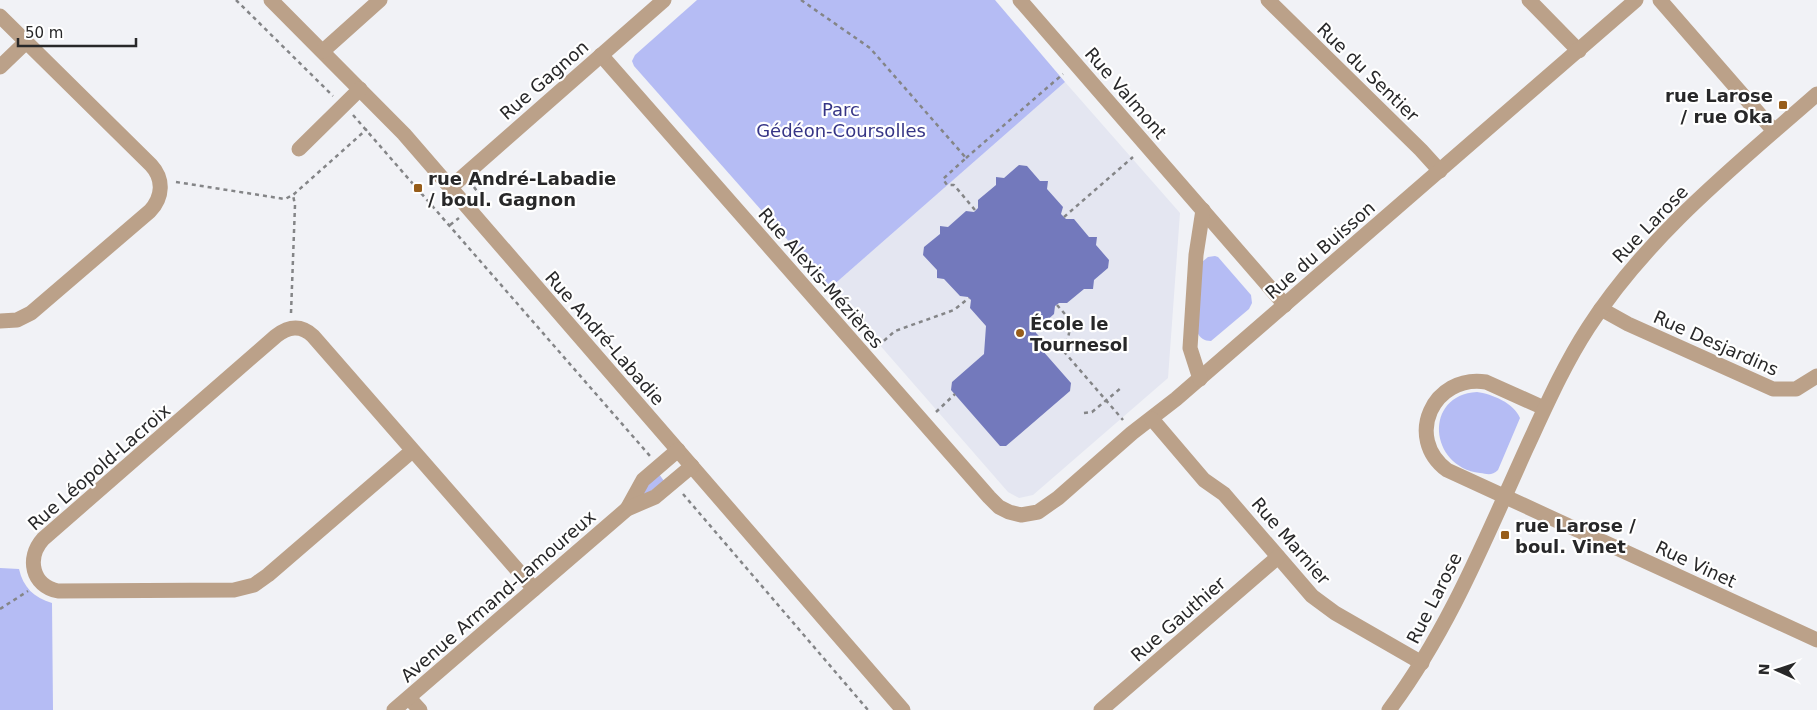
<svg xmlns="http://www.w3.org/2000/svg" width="1817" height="710" viewBox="0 0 1817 710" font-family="'DejaVu Sans',sans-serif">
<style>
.built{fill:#e4e6f1}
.green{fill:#b5bcf4}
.building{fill:#7379bc}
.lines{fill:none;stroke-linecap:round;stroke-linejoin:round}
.path{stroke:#848587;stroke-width:2.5;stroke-dasharray:4 4;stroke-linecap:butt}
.minor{stroke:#bba189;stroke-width:15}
.poi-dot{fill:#975d1a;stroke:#fff;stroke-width:2}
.labels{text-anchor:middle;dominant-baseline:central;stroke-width:4.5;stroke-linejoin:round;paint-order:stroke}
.street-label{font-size:18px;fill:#282829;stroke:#fff}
.poi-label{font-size:18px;font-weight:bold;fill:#282829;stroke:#fff;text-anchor:start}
.park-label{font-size:18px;fill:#363586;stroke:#fff}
</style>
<rect width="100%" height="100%" fill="#f1f2f6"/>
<path class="built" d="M1065,82L1180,213L1168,378L1033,495L1019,498L1008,492L830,288Z"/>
<g class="green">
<path d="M697,0H995L1065,82L830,288L634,66L632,61L635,55Z"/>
<path d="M1215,256L1218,257L1251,295L1252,303L1249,309L1211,341C1204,341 1200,338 1197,332L1202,262L1208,257Z"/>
<path d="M1477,392C1492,394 1514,403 1520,418L1498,470C1492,476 1487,474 1480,473C1429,467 1423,395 1477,392Z"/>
<path d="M659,474L664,481L644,496L641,492Z"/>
<path d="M0,568L19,569C23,587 34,598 52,603L53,710H0Z"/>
</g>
<path class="building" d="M1019,165L1027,166L1040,181H1048L1047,189L1063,207L1061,214L1066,219H1074L1089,237H1097L1096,245L1109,260L1108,268L1094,280L1093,289H1084L1067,303H1059L1055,306L1054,314L1036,330V333L1043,340L1042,350L1071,383L1070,391L1006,446H1000L951,390L952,382L984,354L986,326L970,308L971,300L968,297L960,296L944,279L937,278V270L923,255L924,247L940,234V226L948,227L966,211L974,212L978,208V200L996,185V177L1004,178Z"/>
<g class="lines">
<g class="path">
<path d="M236,0L333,96"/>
<path d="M801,0L870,48L966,158L943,179L947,185H954L975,210"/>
<path d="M353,115L650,456"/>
<path d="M966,158L1063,74"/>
<path d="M176,182L285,199L293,195L367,129"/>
<path d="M474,187L479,194"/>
<path d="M1064,217L1133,157"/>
<path d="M450,225L459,218"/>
<path d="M1057,305L1071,321L1068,339L1060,347"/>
<path d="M291,313L295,205L293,195"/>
<path d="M1042,345L1060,347L1123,420"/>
<path d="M878,346L895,331L954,310L969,298"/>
<path d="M936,412L955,394"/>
<path d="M1084,413L1092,412L1121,388"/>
<path d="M683,494L868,710"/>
<path d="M0,609L28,591"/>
</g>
<g class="minor">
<path d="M271,0L404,134L903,710"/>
<path d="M1020,0L1285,305"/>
<path d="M1268,0L1421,150L1440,171"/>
<path d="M1529,0L1579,51"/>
<path d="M1660,0L1774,131"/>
<path d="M0,16L151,165C164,179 163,197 150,211L31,313L17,320L0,321"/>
<path d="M323,51L380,0"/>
<path d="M601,55L989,497L999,507L1009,512L1021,515L1038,512L1058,498L1132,433L1176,399L1636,0"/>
<path d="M0,67L26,42"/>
<path d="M299,149L360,89"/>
<path d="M450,188L664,0"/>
<path d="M1601,309L1628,324L1773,389H1796L1817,376"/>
<path d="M1200,379L1190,348L1196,255L1203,210"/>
<path d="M1544,408L1486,382C1433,374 1404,438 1447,470L1817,640"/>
<path d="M1152,419L1204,480L1224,494L1312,596L1335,613L1422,663"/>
<path d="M412,451L268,575L254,585L234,590L58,591C32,586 26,558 43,539L276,336C288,327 300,324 313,336L534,589"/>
<path d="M627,509L643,480L678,450"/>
<path d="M409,698L420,710"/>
<path d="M394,710L627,509L655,497L692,466"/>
<path d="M1101,710L1278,557"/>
<path d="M1389,710C1449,630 1486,537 1527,447C1546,406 1564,365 1588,328C1648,235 1735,166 1817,94"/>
</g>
</g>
<g class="poi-dot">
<rect x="1778" y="100" width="10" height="10" rx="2.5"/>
<rect x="413" y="183" width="10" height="10" rx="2.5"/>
<circle cx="1020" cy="333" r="5"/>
<rect x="1500" y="530" width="10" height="10" rx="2.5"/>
</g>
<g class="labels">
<g class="street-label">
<text transform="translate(1368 72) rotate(44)">Rue du Sentier</text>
<text transform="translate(544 80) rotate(-41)">Rue Gagnon</text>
<text transform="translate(1126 93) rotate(49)">Rue Valmont</text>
<text transform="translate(1650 224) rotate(-46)">Rue Larose</text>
<text transform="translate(1320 250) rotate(-41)">Rue du Buisson</text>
<text transform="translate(821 278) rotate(49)">Rue Alexis-Mézières</text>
<text transform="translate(605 338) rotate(49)">Rue André-Labadie</text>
<text transform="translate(1716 343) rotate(24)">Rue Desjardins</text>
<text transform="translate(99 467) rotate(-41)">Rue Léopold-Lacroix</text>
<text transform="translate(1291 541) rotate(49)">Rue Marnier</text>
<text transform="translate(1696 564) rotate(25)">Rue Vinet</text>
<text transform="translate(498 596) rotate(-41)">Avenue Armand-Lamoureux</text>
<text transform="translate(1434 598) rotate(-63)">Rue Larose</text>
<text transform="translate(1178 619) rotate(-41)">Rue Gauthier</text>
</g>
<g class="poi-label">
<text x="1773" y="95" text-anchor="end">rue Larose<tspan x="1773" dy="21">/ rue Oka</tspan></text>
<text x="428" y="178">rue André-Labadie<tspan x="428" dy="21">/ boul. Gagnon</tspan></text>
<text x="1030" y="323">École le<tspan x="1030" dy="21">Tournesol</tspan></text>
<text x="1515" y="525">rue Larose /<tspan x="1515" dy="21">boul. Vinet</tspan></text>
</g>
<g class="park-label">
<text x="841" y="109">Parc<tspan x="841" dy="21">Gédéon-Coursolles</tspan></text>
</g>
</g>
<g transform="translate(1777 670) rotate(273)" stroke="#ffffff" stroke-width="4" paint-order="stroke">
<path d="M0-4L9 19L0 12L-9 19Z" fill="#282829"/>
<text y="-8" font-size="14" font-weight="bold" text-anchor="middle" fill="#282829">N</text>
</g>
<path d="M18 38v8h118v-8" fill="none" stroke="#282829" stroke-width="2.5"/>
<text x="25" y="38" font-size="15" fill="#282829" stroke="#ffffff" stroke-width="4" paint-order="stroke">50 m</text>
</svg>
